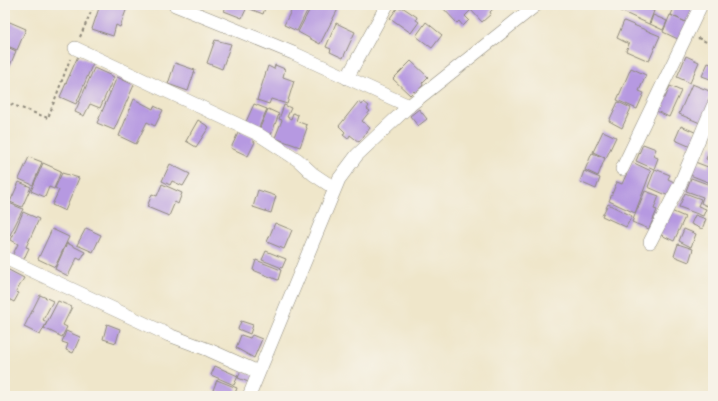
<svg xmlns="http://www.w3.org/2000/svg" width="718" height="401" viewBox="0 0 718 401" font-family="'IM FELL DW Pica',serif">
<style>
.building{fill:#b699e1}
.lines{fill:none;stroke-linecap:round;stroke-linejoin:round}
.street-casing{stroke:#8d887a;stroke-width:14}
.path{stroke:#8d887a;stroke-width:2;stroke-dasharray:3 3;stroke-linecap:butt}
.street{stroke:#fff;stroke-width:13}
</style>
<rect width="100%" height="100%" fill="#f7f3e8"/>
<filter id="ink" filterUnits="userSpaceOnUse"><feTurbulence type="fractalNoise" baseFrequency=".025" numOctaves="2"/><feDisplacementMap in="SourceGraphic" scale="8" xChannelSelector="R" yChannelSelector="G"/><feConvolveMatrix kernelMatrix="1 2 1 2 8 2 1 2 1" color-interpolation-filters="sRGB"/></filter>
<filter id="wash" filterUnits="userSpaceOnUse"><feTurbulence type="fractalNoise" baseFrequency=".012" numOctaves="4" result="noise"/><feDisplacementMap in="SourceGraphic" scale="16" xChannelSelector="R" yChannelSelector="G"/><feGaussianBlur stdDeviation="0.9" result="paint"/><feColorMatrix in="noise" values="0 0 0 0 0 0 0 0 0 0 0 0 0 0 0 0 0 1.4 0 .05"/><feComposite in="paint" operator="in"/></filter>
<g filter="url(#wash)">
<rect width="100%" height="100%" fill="#efe6ca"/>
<g id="blocks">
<g class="building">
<path d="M100,5H128L120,27L116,25L113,36L92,29Z"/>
<path d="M227,5H248L242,18L224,11Z"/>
<path d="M249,5H266L263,14L248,8Z"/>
<path d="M289,5H310L297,31L284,25L293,7Z"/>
<path d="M312,5H330L338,9L320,44L298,32Z"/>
<path d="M443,5H489L493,9L490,12L491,14L482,22L471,10L465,16L469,20L463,26L459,21L457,23L441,6Z"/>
<path d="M618,5H641L654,11L649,24L616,9Z"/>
<path d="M675,5H696L688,23L671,15Z"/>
<path d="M398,7L400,9L402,7L417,17L416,20L419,22L411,33L390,18Z"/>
<path d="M653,15L667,21L663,30L650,24Z"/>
<path d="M670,15L688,23L680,40L663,32Z"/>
<path d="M5,20L26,29L17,50L5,45Z"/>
<path d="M624,21L660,36L649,61L626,51L629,44L617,38Z"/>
<path d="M426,22L442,35L432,48L416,36Z"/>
<path d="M336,23L355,32L343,58L330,52L331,49L326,47Z"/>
<path d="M215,40L231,44L222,69L207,63Z"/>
<path d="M5,46L16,51L9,68L5,66Z"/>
<path d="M78,56L93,63L76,104L60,97Z"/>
<path d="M686,56L699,62L690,83L677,77Z"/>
<path d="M411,61L428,77L422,83L423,85L416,93L414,91L410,95L393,79Z"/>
<path d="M175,63L195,70L188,91L168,84Z"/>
<path d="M708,63L713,65V80L702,76Z"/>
<path d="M275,65L285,69L283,77L294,81L287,104L271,99L269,104L257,100L268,66L274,69Z"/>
<path d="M94,68L114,77L100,108L90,104L84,116L75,112Z"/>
<path d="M631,68L646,75L639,91L644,93L637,109L617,100Z"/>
<path d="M117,77L134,85L114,130L97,123Z"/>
<path d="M692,84L712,92L708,101L713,104L700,123L679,114Z"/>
<path d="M670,86L681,91L669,117L652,109L658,95L665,98Z"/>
<path d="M134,99L153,109L154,106L163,110L155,126L147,122L136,144L119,136Z"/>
<path d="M358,102L362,105L364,102L369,106L367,109L370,111L362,121L370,128L359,142L350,135L348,139L343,135L345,132L339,126Z"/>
<path d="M618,102L631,108L622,128L609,121Z"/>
<path d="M254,104L267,109L258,130L245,124Z"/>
<path d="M284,105L291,108L287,117L291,119L293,113L298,115L296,121L307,125L306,127L307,128L300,147L275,138L282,120L279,119Z"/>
<path d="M268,109L279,114L271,135L259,130Z"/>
<path d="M419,109L427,119L418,126L410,116Z"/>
<path d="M198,120L209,127L196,147L186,141Z"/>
<path d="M681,126L697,133L691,147L675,140Z"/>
<path d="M241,131L254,137L252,140L255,142L248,156L231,148L238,133L239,134Z"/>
<path d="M603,131L616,137L606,158L593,152Z"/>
<path d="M643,144L656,149L653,156L658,158L654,169L636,161Z"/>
<path d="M711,145L713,146V162L706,159Z"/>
<path d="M592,153L605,158L598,176L585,170Z"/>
<path d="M29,157L42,162L33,185L19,179Z"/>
<path d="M632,162L651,171L635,213L609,201L617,182L622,184Z"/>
<path d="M695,162L708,167L709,163L713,164V184L690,175Z"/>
<path d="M43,163L61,171L54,189L49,187L45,197L31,191Z"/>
<path d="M170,164L190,174L183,186L172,181L170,185L162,181Z"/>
<path d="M655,169L670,175L668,179L676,183L671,197L648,187Z"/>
<path d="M584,171L600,178L596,189L580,182Z"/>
<path d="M62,173L79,178L65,211L52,205L59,190L55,188Z"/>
<path d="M691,178L713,186L707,206L701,203L703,197L686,191Z"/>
<path d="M19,182L31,187L22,207L10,202Z"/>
<path d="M162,184L182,193L178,204L175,202L169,216L147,207L152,194L157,196Z"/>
<path d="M258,190L276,196L271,213L253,207Z"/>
<path d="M645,191L659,196L654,209L657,210L649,229L632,222Z"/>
<path d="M685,193L701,199L698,206L706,209L703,216L679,207Z"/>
<path d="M9,203L23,209L5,245V212Z"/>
<path d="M608,204L632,216L626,227L602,216Z"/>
<path d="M671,211L685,217L674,241L659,234Z"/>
<path d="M23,212L39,219L26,247L29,248L22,263L11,258L18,244L11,240Z"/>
<path d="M695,215L706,219L702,229L691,224Z"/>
<path d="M275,223L292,230L284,249L267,242Z"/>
<path d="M86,228L101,235L93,252L77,245Z"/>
<path d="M52,229L69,237L55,267L38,259Z"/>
<path d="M684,229L696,234L691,247L679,241Z"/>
<path d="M67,243L85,252L81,260L77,258L68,276L55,269Z"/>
<path d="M678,244L693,249L689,262L674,256Z"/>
<path d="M266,251L286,259L282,268L262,260Z"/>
<path d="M256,260L281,270L278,280L253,270Z"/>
<path d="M5,268L24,278L16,292L19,293L14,302L5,297Z"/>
<path d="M40,295L53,301L43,320L47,322L40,335L24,327Z"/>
<path d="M58,301L72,307L63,325L67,327L62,337L44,328Z"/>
<path d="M241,321L253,325L250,334L238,329Z"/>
<path d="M107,324L120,329L116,343L103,339Z"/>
<path d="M66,331L80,337L73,353L66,350L68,344L62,342Z"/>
<path d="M241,335L250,338L252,335L262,339L254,358L236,348Z"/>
<path d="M215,366L238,376L234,385L211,375Z"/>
<path d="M241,370L254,376L251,383L238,378Z"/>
<path d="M217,380L237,388L234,396H228L213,390Z"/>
</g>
</g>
</g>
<g filter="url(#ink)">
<use href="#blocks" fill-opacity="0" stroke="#8d887a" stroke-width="1"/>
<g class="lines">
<g class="street-casing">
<g id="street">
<path d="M175,5L293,53L409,106"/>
<path d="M75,48L258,134L298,160L313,174L334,188"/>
<path d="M347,78L387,5"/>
<path d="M622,169L701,5"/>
<path d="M650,242L680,184L713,106"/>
<path d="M5,258L169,335L209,350L258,372"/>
<path d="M249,396L339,179L357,155L409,106L536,5"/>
</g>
</g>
<g class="path">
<path d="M80,37L94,5"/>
<path d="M698,38L713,45"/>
<path d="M5,102L48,118L70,59"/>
</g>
<use href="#street" class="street"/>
</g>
</g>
<rect width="718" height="401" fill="none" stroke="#f7f3e8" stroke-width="20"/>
</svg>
